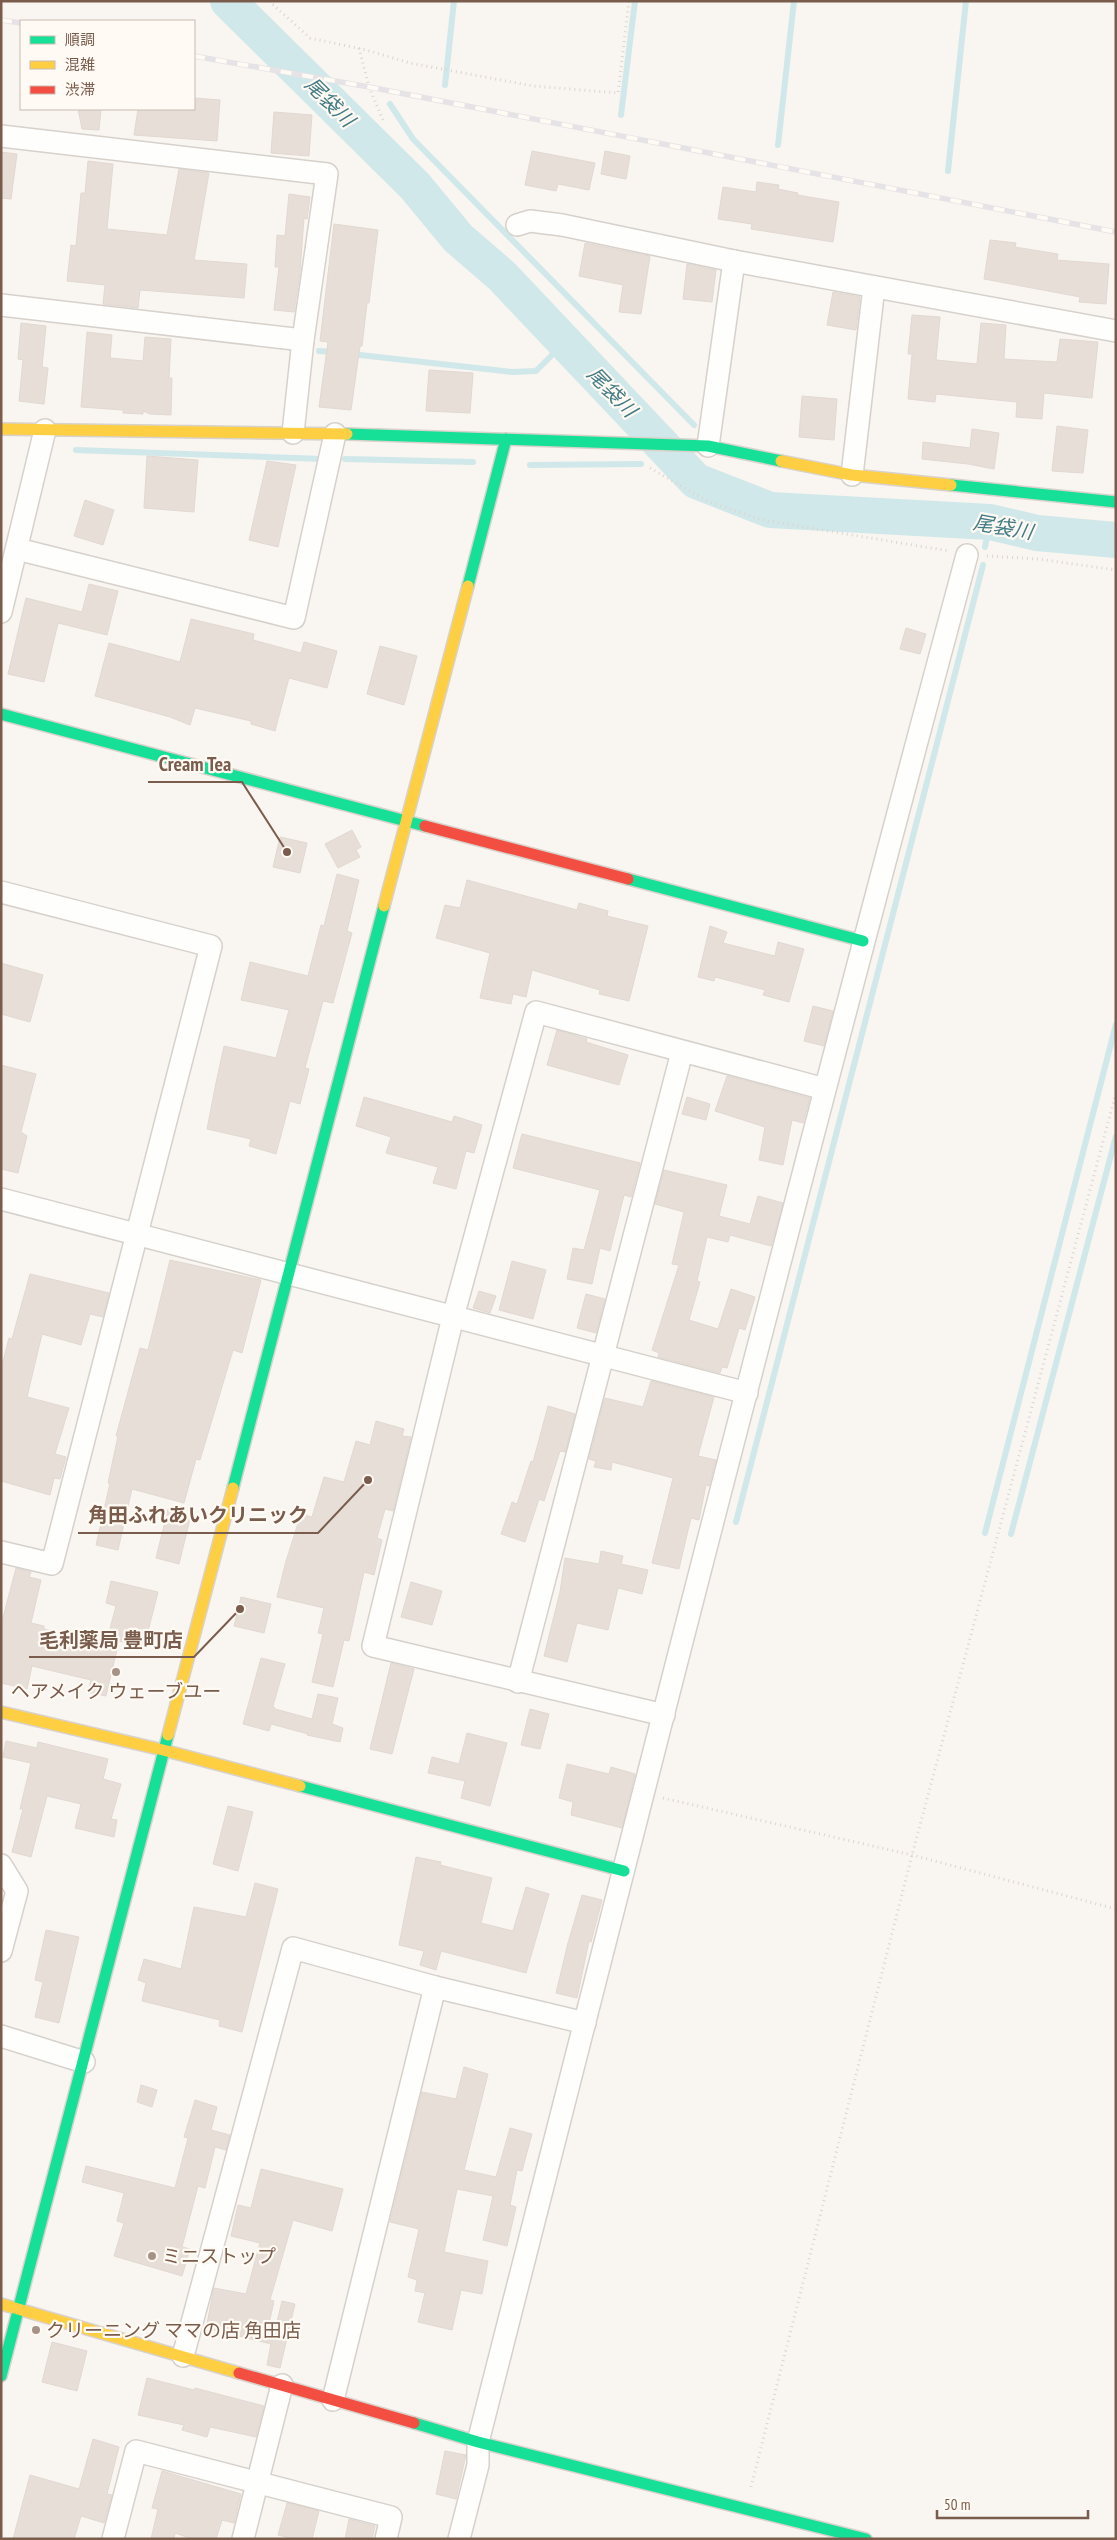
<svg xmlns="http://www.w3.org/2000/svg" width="1117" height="2540" viewBox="0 0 1117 2540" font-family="'PT Sans Narrow','Noto Sans JP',sans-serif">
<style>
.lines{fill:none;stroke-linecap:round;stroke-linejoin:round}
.stream{stroke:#d0e8ea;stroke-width:6}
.river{stroke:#d0e8ea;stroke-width:36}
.building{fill:#e6ded7;stroke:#e2d8d2}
.street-casing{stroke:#d7d1cb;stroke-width:24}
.fast-casing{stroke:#d9d2cb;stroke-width:14}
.slow-casing{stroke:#d9d2cb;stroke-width:14}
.jam-casing{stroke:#d9d2cb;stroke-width:14}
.path{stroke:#dcd5d0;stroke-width:3;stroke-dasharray:1 4;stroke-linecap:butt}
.street{stroke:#fefefd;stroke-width:21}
.fast{stroke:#16e098;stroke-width:11}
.slow{stroke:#ffcf43;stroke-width:11}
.jam{stroke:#f24e42;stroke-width:11}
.rail-casing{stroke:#e6e3e7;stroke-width:5.5}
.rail{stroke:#fffaf3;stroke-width:4;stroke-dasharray:11;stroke-linecap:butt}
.poi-dot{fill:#a69286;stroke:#fffaf3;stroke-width:2}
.labels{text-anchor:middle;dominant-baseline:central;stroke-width:4.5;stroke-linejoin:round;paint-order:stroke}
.poi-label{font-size:19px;fill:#7a5c4d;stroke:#fffaf3;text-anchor:start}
.water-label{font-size:20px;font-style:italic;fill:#437c86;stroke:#fffaf3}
.leader{fill:none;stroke:#7a5c4d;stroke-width:2}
.callout-dot{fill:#7a5c4d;stroke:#fffaf3;stroke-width:2}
.callout-label{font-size:20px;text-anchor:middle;font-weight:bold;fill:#7a5c4d;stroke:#fffaf3;stroke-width:4.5;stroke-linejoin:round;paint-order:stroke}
</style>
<rect width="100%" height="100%" fill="#f9f5f0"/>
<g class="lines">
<g class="stream">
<path d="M445,85L454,1"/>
<path d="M390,104L413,139L694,425"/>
<path d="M621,115L635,1"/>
<path d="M778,145L794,1"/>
<path d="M948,171L966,1"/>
<path d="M319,351L333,352"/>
<path d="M351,354L512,372L536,371L564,343"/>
<path d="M76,450L322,459"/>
<path d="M345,459L473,462"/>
<path d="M661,464H680"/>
<path d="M530,465L641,464"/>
<path d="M985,547L990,522"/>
<path d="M736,1522L983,565"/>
<path d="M985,1533L1116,1024"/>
<path d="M1011,1534L1116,1136"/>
</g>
<path class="river" d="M228,1L415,186L458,238L502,276L696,481L770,510L990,522L1037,533L1116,540"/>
</g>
<g class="building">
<path d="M194,98L220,100L217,141L134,135L138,109H194Z"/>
<path d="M78,109H101L99,130L82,129Z"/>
<path d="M274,112L312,115L309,156L271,153Z"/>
<path d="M532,151L595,163L589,190L558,184L556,191L525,185Z"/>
<path d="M605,151L630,156L626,179L601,174Z"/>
<path d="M1,152L17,154L11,199L1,198Z"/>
<path d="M88,161L113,164L107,229L167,235L179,169L209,173L194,260L247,264L244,298L140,290L138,308L103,304L105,285L67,281L71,245L76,246L81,193H85Z"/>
<path d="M757,182L779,185L778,189L798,193L797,195L839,202L833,242L751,229L752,224L718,219L723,187L756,192Z"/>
<path d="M289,194L310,197L307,219L304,218L300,272L294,312L274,310L279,267H275L277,235L285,236Z"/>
<path d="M334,224L378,230L369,303H367L362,346H360L351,410L319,407L328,342L320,341Z"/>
<path d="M990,240L1016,243L1015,247L1058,254L1057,260L1109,264L1106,304L1079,302L1080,297L984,279Z"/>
<path d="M585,243L650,256L641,314L619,312L623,285L579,276Z"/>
<path d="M687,264L716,270L712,302L683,299Z"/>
<path d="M833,292L860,297L856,330L827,325Z"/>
<path d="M912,315L940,317L936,360L977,364L981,323L1006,325L1004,359L1057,362L1060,339L1098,342L1092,398L1044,393L1042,419L1016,417L1017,402L936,394L935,402L908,399L912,354H908Z"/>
<path d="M21,323L46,326L42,367L48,368L44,404L19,401L23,360L18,359Z"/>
<path d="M87,332L112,335L110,358L143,361L145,337L171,339L169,378H172L171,415L150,414L143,411V414L123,413V410L81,407Z"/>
<path d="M429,370L473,373L470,413L426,411Z"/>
<path d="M802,396L837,399L834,440L799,437Z"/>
<path d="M1057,426L1088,430L1083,473L1052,471Z"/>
<path d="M972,429L999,433L994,469L968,464L922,459L923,442L970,448Z"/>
<path d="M147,456L198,460L194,512L144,508Z"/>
<path d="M267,461L296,465L278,547L249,540Z"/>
<path d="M85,500L114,510L103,545L74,536Z"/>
<path d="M89,584L118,591L107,635L58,623L44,682L8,674L26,598L82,612Z"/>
<path d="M191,619L254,634L253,640L301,653L304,642L337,651L327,688L289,678L275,731L251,724V721L195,708L190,725L170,717L95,696L109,643L180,662Z"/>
<path d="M906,628L926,634L920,654L900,649Z"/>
<path d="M380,646L417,656L404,705L367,694Z"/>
<path d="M352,830L361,847L356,850L360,857L338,868L325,844Z"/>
<path d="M280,837L307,843L300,873L273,867Z"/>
<path d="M337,874L359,880L347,931L352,933L333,1003L323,1001L305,1068L309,1069L300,1104L290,1101L276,1154L249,1146L251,1139L207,1129L216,1083L224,1046L276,1058L289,1010L241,1000L250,962L308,976L321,925L324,926Z"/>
<path d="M467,880L577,910L579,903L608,911L607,916L648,926L629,1001L599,994L600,990L532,970L526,997L513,994L511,1004L480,998L490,953L436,938L445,905L460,908Z"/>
<path d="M710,926L727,932L723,943L775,956L778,942L804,949L789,1002L763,995L765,990L715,977L714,981L698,977Z"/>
<path d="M1,963L43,975L30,1022L1,1014Z"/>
<path d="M813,1006L833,1011L824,1046L804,1041Z"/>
<path d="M557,1030L587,1039L586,1042L628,1055L619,1085L547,1065Z"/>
<path d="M1,1065L36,1074L21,1132L27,1136L18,1173L1,1169Z"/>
<path d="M727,1076L810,1098L803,1123L792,1120L783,1165L759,1160L765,1127L715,1111Z"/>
<path d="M364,1097L452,1122L454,1116L482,1125L474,1153L466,1151L456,1189L433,1183L438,1167L386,1153L391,1137L356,1126Z"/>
<path d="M687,1097L710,1104L706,1120L682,1114Z"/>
<path d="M522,1134L640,1163L631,1197L624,1195L610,1251L600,1248L592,1284L567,1279L573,1248L584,1250L600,1190L513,1168Z"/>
<path d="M664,1170L727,1185L719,1216L750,1224L758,1196L783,1203L771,1246L730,1235L728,1242L707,1237L697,1281L700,1282L689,1320L718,1329L731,1289L755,1297L745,1330L739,1328L727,1368L722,1367L720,1373L658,1357L659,1353L652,1350L679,1265L672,1264L684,1212L655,1204Z"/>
<path d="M170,1260L261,1280L242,1353L233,1350L200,1460L196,1459L184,1503L132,1489L118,1550L96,1545L110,1483H108L118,1436H116L140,1348L148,1350Z"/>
<path d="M512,1261L546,1270L533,1319L499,1310Z"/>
<path d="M30,1274L109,1293L103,1317L90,1314L81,1345L42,1334L27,1397L69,1408L55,1454L66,1457L60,1479L54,1478L50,1495L1,1481V1369L9,1338L12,1339Z"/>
<path d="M479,1291L496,1296L490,1313L473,1308Z"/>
<path d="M586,1294L605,1299L596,1333L577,1328Z"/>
<path d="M651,1381L714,1397L698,1456L716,1460L709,1486L706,1485L699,1520L691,1518L690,1522L679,1569L652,1563L673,1478L612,1462L611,1470L594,1467L596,1461L589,1459L605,1398L643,1407Z"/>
<path d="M548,1406L575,1414L565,1452L560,1451L544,1501L539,1499L525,1542L501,1534L512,1502L517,1504L531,1461L533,1462Z"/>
<path d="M376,1421L404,1429L402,1436L411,1437L393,1511L385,1509L377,1538L382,1540L374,1575L364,1572L349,1641L344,1640L333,1687L312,1682L323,1634L318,1633L324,1608L277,1597L286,1561L301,1514L312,1517L324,1477L344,1482L356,1441L370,1445Z"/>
<path d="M168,1509L191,1515L179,1564L156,1558Z"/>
<path d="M601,1551L623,1556L621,1564L648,1570L642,1594L618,1588L608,1630L577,1623L567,1662L544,1656L560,1592L565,1558L599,1564Z"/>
<path d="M16,1568L31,1572L29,1577L41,1580L31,1623L44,1626V1629L100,1643L102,1634L108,1636L116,1606L106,1603L111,1581L158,1592L144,1647L119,1641L106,1696L88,1692L91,1680L32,1666L27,1689L1,1683V1625Z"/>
<path d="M411,1582L442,1591L432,1625L401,1617Z"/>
<path d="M241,1597L271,1604L264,1633L234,1626Z"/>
<path d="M261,1658L285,1664L273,1706L275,1709L312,1719L318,1694L338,1698L332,1724L343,1728L340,1742L307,1735L308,1734L271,1724L269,1731L243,1724Z"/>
<path d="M391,1663L414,1669L392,1754L370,1749Z"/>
<path d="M530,1709L549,1714L540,1749L521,1745Z"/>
<path d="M467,1733L507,1743L490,1806L461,1798L465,1781L428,1773L432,1757L459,1764Z"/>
<path d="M6,1741L37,1748L38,1742L108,1759L103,1779L121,1784L111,1819L117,1820L114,1837L75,1828L81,1804L47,1796L31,1857L12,1852L23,1809H20L31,1763L3,1757Z"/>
<path d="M567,1764L609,1774L611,1767L635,1774L622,1828L571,1815L573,1802L559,1798Z"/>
<path d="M228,1806L253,1812L238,1871L213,1864Z"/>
<path d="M416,1857L441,1862L440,1865L492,1878L481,1923L513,1931L526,1887L549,1894L526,1973L441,1951L436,1970L420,1965L424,1951L399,1945Z"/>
<path d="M255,1883L278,1889L242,2032L219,2026L220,2020L142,2001L146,1983L138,1980L144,1959L181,1969L194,1907L246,1917Z"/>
<path d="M582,1895L602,1900L591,1942L589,1941L577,1998L556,1993L568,1943Z"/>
<path d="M46,1930L79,1937L59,2023L35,2017L43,1982L35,1980Z"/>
<path d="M464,2067L488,2074L464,2170L496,2177L510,2128L532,2134L522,2171L517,2170L510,2205L516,2207L507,2246L483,2240L493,2196L457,2189L444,2252L488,2261L482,2294L461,2290L452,2330L418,2322L425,2293L415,2291L417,2280L408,2277L419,2229L390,2222L422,2092L456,2099Z"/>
<path d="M141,2085L157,2090L152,2107L137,2102Z"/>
<path d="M195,2100L217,2107L211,2130L230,2135L226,2150L215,2147L205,2188L198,2186L182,2247L190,2249L182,2276L114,2256L124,2223L117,2221L124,2193L82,2182L86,2166L175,2188L188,2138L184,2137Z"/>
<path d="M261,2169L343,2189L332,2231L293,2220L270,2300L274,2301L269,2324L276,2326L282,2301L295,2304L280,2368L267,2365L271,2344L206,2328L214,2288L246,2294L260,2243L231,2236L238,2205L251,2208Z"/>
<path d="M52,2342L87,2351L77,2391L42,2382Z"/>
<path d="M147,2378L194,2390L195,2388L264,2406L256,2437L210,2427L207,2437L182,2430L184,2425L138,2415Z"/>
<path d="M93,2439L119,2447L107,2494L112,2495L104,2523L81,2516L74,2539H13L30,2475L79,2489Z"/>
<path d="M445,2451L466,2455L456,2499L436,2494Z"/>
<path d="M162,2471L241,2494L234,2523L222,2520L216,2539H192L175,2533L174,2539H151L158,2509L152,2508Z"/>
<path d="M287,2503L319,2511L312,2539H294L278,2535Z"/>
<path d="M349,2519L375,2526L372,2539H345Z"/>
</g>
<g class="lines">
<g class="street-casing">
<g id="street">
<path d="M1,136L327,174L303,340L293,433"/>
<path d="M517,225L530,221L562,225L734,261L1116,331"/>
<path d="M1,305L303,340"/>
<path d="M708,446L734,261"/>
<path d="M852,475L874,287"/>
<path d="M17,549L294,618L335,434"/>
<path d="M1,612L45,430"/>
<path d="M1,892L211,946L52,1564L1,1552"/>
<path d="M1,1199L747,1393"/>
<path d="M518,1682L682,1052"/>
<path d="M664,1715L373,1646L453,1317L536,1012L825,1089"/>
<path d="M1,1865L17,1891L1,1951"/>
<path d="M1,2036L84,2062"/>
<path d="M183,2356L293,1948L435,1987L585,2023"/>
<path d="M333,2400L435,1987"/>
<path d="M113,2539L136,2451L391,2517L386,2539"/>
<path d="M243,2539L282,2385"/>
<path d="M459,2539L478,2465V2442C638,1812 798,1182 967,555"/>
</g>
</g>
<g class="fast-casing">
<g id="fast">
<path d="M347,434L708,446L781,461"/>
<path d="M951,485L1116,502"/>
<path d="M468,586L506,439"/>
<path d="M1,714L425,826"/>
<path d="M628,879L863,941"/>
<path d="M233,1488L384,906"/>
<path d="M300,1786L624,1871"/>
<path d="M1,2376L168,1735"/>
<path d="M414,2423L478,2442L866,2539"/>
</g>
</g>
<g class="slow-casing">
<g id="slow">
<path d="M1,429L347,434"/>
<path d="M781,461L852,475L951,485"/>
<path d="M384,906L468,586"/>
<path d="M1,1712L163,1750L300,1786"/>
<path d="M168,1735L233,1488"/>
<path d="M1,2304L239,2373"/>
</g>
</g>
<g class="jam-casing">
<g id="jam">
<path d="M425,826L628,879"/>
<path d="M239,2373L414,2423"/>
</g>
</g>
<g class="path">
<path d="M269,1L310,38L366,50L410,63L533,86L618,93L629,1"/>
<path d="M359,48L369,87L383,120"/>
<path d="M650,468L707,501L762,520L949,551"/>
<path d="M987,556L1038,559L1116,570"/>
<path d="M663,1798L912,1855L1116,1909"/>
<path d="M751,2487L912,1855L1116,1093"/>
</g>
<use href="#street" class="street"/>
<use href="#fast" class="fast"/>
<use href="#slow" class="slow"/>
<use href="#jam" class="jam"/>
<g class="rail-casing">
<g id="rail">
<path d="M1,20L21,23"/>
<path d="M194,56L369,87L1116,232"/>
</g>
</g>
<use href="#rail" class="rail"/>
</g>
<g class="poi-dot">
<circle cx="116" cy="1672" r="5"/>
<circle cx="152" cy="2256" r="5"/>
<circle cx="36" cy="2330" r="5"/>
</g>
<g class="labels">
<g class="poi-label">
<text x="116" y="1691" text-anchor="middle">ヘアメイク ウェーブユー</text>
<text x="162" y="2256">ミニストップ</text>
<text x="46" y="2330">クリーニング ママの店 角田店</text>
</g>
<g class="water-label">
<text transform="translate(330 102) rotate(45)">尾袋川</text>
<text transform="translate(612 392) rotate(46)">尾袋川</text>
<text transform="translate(1003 527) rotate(10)">尾袋川</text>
</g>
</g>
<path class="leader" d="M287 852L242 782H148M368 1480L318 1533H78M240 1609L194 1657H29"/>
<g class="callout-dot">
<circle cx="287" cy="852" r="5"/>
<circle cx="368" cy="1480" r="5"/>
<circle cx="240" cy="1609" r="5"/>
</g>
<g class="callout-label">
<text x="195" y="771">Cream Tea</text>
<text x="198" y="1522">角田ふれあいクリニック</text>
<text x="111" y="1647">毛利薬局 豊町店</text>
</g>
<rect width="1117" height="2540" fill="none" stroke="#7a5c4d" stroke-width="5"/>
<rect x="20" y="20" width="175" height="90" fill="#fffaf3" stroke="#cabbb1"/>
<rect x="30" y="36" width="25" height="8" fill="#16e098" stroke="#cabbb1"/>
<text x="65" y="45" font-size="15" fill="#7a5c4d">順調</text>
<rect x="30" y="61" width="25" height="8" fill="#ffcf43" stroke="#cabbb1"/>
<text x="65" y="70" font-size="15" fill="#7a5c4d">混雑</text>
<rect x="30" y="86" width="25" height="8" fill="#f24e42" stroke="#cabbb1"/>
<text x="65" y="95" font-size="15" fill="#7a5c4d">渋滞</text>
<path d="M937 2510v8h151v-8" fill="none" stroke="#7a5c4d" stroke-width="2.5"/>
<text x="944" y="2510" font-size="15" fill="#7a5c4d" stroke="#fffaf3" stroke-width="4" paint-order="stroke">50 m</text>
</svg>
